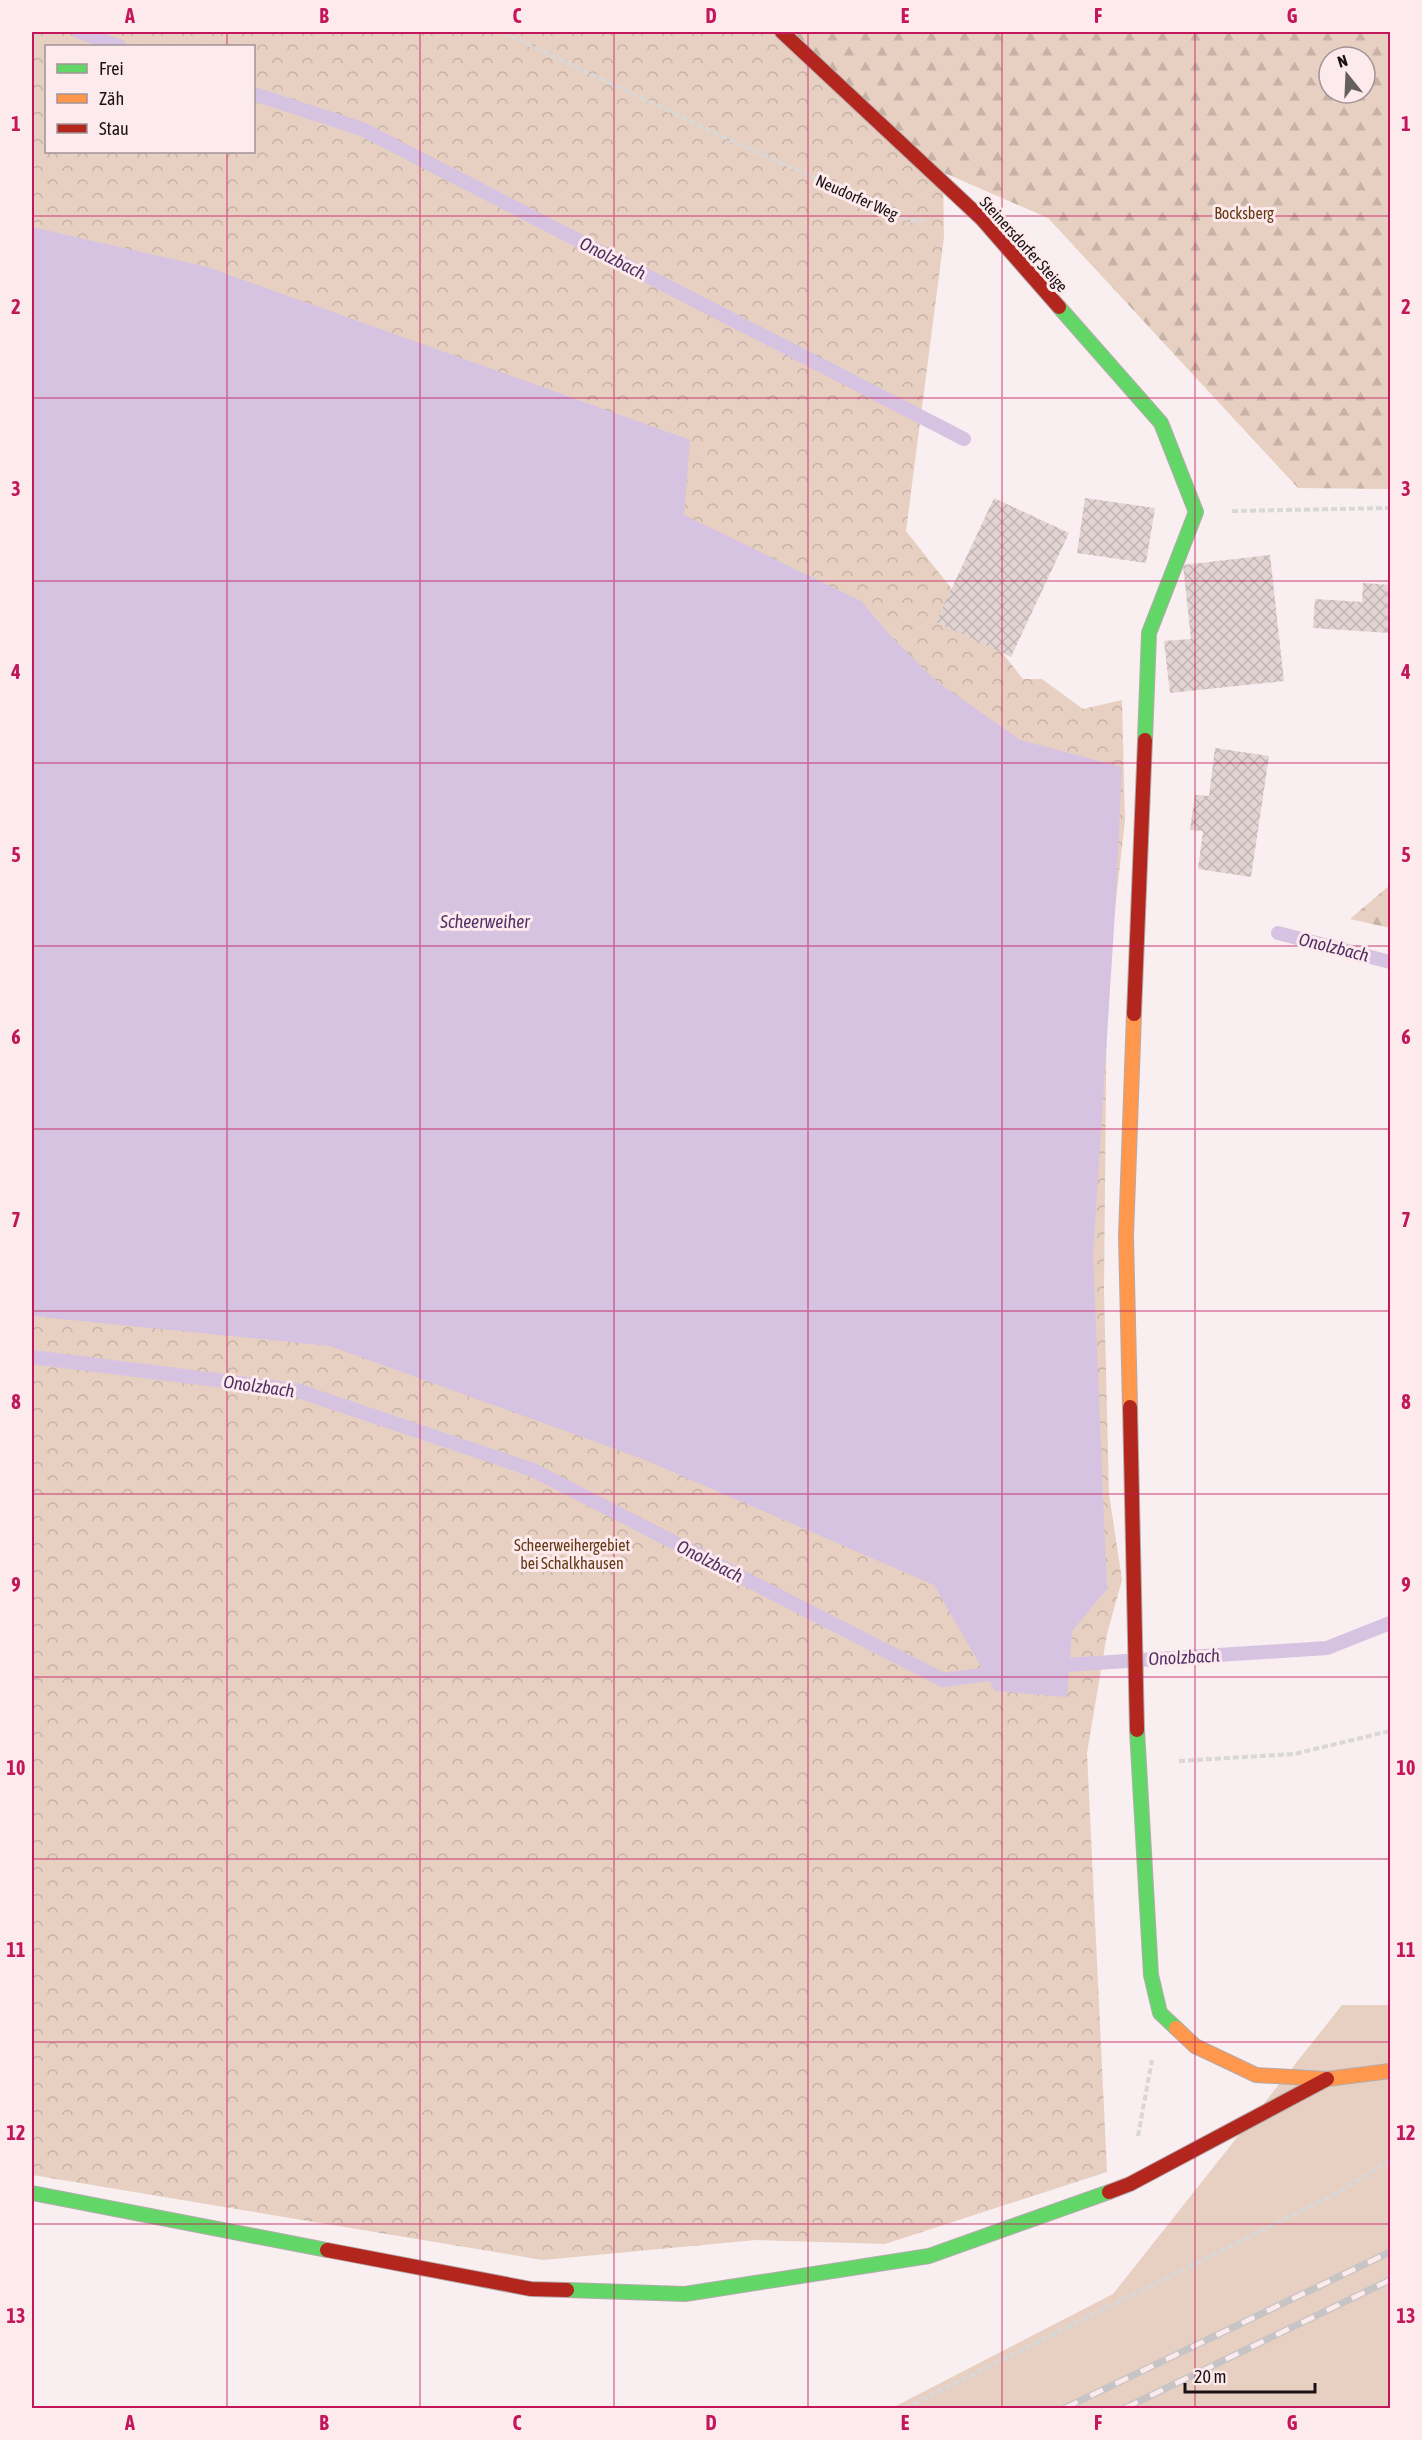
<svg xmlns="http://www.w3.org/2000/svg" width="1422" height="2440" viewBox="0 0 1422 2440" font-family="'Asap Condensed',sans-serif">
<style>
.grass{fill:#e7d0c2}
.forest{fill:url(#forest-firs);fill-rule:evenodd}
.park{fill:url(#park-crowns);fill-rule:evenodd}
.water{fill:#d6c2e1}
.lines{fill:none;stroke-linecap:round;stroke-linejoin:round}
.stream{stroke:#d6c2e1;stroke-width:14}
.building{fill:url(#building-cross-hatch)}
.fast-casing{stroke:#b4abad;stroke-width:16}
.slow-casing{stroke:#b4abad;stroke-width:16}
.jam-casing{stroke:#b4abad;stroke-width:16}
.path{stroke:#dad7d7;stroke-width:4;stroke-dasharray:6 3;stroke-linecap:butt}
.fast{stroke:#63d668;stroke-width:14}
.slow{stroke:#ff974d;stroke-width:14}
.jam{stroke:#b3261e;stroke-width:14}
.rail-casing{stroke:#c7c4c5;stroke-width:7}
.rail{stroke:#fdeaed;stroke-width:4.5;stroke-dasharray:14;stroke-linecap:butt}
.grid{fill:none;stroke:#c2185b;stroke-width:1.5;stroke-opacity:0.55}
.labels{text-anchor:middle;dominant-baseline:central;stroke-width:6;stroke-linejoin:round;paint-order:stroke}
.street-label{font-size:16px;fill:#191113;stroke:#fdeaed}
.park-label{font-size:16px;fill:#633914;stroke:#fdeaed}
.water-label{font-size:18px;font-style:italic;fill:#503066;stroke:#fdeaed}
.neatline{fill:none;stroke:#c2185b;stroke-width:2}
.grid-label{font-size:20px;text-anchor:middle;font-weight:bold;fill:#c2185b}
</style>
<defs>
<pattern id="forest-firs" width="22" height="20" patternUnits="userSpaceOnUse" patternTransform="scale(1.5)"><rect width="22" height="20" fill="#e7d0c2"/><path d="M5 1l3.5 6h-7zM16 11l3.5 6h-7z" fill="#c6b2a6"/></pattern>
<pattern id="park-crowns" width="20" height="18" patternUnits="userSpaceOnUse" patternTransform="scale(1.5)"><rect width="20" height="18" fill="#e7d0c2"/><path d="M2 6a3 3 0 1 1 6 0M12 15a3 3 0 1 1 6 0" fill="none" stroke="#c6b2a6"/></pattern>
<pattern id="building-cross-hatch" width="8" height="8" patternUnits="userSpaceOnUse" patternTransform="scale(1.5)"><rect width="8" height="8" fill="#e2d4d2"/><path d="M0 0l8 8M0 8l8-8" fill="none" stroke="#c1b5b3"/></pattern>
</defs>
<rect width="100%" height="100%" fill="#f9eef0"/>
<path class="grass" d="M1342,2005H1390V2408H892L1113,2294Z"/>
<g class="forest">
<path d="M620,32H1390V489L1298,488L1048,218ZM1329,57H1365V93H1329Z"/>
<path d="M1390,885V928L1350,919Z"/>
</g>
<path class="park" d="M32,32H778L943,178L944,237L906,531L1023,679H1042L1083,709L1122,700L1125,820L1107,980L1104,1290L1109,1494L1122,1580L1107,1634L1087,1753L1107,2172L885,2244L756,2240L543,2260L32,2175ZM46,46H254V152H46Z"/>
<path class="water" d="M32,227L207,267L690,440L684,515L861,601L890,635L935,680L1020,740L1122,767L1116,896L1093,1255L1107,1589L1072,1631L1067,1697L995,1691L934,1585L643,1459L330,1346L32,1316Z"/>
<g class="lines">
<g class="stream">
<path d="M79,32L119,46"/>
<path d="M254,94L362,129L964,439"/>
<path d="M1278,933L1390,962"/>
<path d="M32,1357L296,1390L533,1470L943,1680L1004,1672"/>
<path d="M1050,1666L1327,1648L1390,1623"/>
</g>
</g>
<g class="building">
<path d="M994,498L1069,533L1011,657L936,622Z"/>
<path d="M1085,498L1155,508L1146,563L1077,553Z"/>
<path d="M1270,555L1284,681L1170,693L1164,641L1191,639L1183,565Z"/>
<path d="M1363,583L1390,585V633L1313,628L1315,599L1362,602Z"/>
<path d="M1215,748L1269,756L1251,877L1198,869L1203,831L1190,830L1195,795L1209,796Z"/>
</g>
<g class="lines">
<g class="fast-casing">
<g id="fast">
<path d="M1059,307L1161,423L1196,512L1149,633L1145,740"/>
<path d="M1137,1730L1151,1975L1160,2013L1176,2028"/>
<path d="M32,2193L327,2250"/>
<path d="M567,2290L685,2294L929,2256L1109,2192"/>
</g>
</g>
<g class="slow-casing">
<g id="slow">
<path d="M1130,1407L1126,1236L1134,1014"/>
<path d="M1176,2028L1195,2046L1256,2075L1327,2079L1390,2071"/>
</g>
</g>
<g class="jam-casing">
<g id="jam">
<path d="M782,32L982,219L1059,307"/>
<path d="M1134,1014L1145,740"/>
<path d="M1130,1407L1137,1730"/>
<path d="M1109,2192L1130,2184L1327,2079"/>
<path d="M327,2250L531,2289L567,2290"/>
</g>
</g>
<g class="path">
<path d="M502,32L739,144L911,221L924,220"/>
<path d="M1232,511L1390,508"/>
<path d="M1179,1761L1294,1754L1390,1731"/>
<path d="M1138,2136L1152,2060"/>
<path d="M905,2408L1336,2194L1390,2160"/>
</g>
<use href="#fast" class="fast"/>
<use href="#slow" class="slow"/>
<use href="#jam" class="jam"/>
<g class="rail-casing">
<g id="rail">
<path d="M1065,2408L1390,2252"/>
<path d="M1125,2408L1390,2280"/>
</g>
</g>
<use href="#rail" class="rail"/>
</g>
<path class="grid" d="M227,32V46M420,32V2408M614,32V2408M808,32V2408M1002,32V2408M1195,32V2408M227,152V2408M32,216H1390M32,398H1390M32,581H1390M32,763H1390M32,946H1390M32,1129H1390M32,1311H1390M32,1494H1390M32,1677H1390M32,1859H1390M32,2042H1390M32,2224H1390"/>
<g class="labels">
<g class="street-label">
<text transform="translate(857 197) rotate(24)">Neudorfer Weg</text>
<text transform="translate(1024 244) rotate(48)">Steinersdorfer Steige</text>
</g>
<g class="park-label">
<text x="1244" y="213">Bocksberg</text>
<text x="572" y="1545">Scheerweihergebiet<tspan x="572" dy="18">bei Schalkhausen</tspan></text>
</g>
<g class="water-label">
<text transform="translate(613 258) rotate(27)">Onolzbach</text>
<text x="485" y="921">Scheerweiher</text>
<text transform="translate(1334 947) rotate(14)">Onolzbach</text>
<text transform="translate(259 1386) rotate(8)">Onolzbach</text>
<text transform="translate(710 1561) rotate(27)">Onolzbach</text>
<text transform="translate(1184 1657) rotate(-3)">Onolzbach</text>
</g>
</g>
<rect width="1422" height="2440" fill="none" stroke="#fdeaed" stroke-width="66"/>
<rect x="45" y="45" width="210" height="108" fill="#fdeaed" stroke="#a29396" stroke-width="1.5"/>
<rect x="57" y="64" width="30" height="9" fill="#63d668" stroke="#a29396" stroke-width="1.5"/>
<text x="99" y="75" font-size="18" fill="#191113">Frei</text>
<rect x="57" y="94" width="30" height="9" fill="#ff974d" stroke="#a29396" stroke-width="1.5"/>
<text x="99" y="105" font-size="18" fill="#191113">Zäh</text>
<rect x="57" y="124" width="30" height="9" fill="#b3261e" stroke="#a29396" stroke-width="1.5"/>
<text x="99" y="135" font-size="18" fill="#191113">Stau</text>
<g transform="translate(1347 75) rotate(342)"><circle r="28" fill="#fdeaed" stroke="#a29396" stroke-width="1.5"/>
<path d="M0-4.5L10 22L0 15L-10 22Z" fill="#675e60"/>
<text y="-9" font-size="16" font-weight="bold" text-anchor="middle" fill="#191113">N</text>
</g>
<path d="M1185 2383v9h130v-9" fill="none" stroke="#191113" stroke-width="3"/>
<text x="1194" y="2383" font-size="18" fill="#191113" stroke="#fdeaed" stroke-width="4.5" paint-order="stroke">20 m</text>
<rect x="33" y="33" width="1356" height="2374" class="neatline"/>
<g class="grid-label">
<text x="130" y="23">A</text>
<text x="324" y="23">B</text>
<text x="517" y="23">C</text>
<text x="711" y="23">D</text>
<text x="905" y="23">E</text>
<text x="1098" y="23">F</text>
<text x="1292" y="23">G</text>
<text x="16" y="131">1</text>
<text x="1406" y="131">1</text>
<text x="16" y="314">2</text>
<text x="1406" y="314">2</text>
<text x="16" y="496">3</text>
<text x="1406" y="496">3</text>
<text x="16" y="679">4</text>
<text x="1406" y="679">4</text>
<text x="16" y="862">5</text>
<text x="1406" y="862">5</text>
<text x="16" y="1044">6</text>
<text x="1406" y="1044">6</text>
<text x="16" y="1227">7</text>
<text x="1406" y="1227">7</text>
<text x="16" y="1409">8</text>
<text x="1406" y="1409">8</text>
<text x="16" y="1592">9</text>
<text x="1406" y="1592">9</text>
<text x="16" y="1775">10</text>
<text x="1406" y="1775">10</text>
<text x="16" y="1957">11</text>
<text x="1406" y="1957">11</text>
<text x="16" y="2140">12</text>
<text x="1406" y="2140">12</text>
<text x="16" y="2323">13</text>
<text x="1406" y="2323">13</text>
<text x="130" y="2430">A</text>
<text x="324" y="2430">B</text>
<text x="517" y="2430">C</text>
<text x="711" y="2430">D</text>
<text x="905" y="2430">E</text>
<text x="1098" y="2430">F</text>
<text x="1292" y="2430">G</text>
</g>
</svg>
